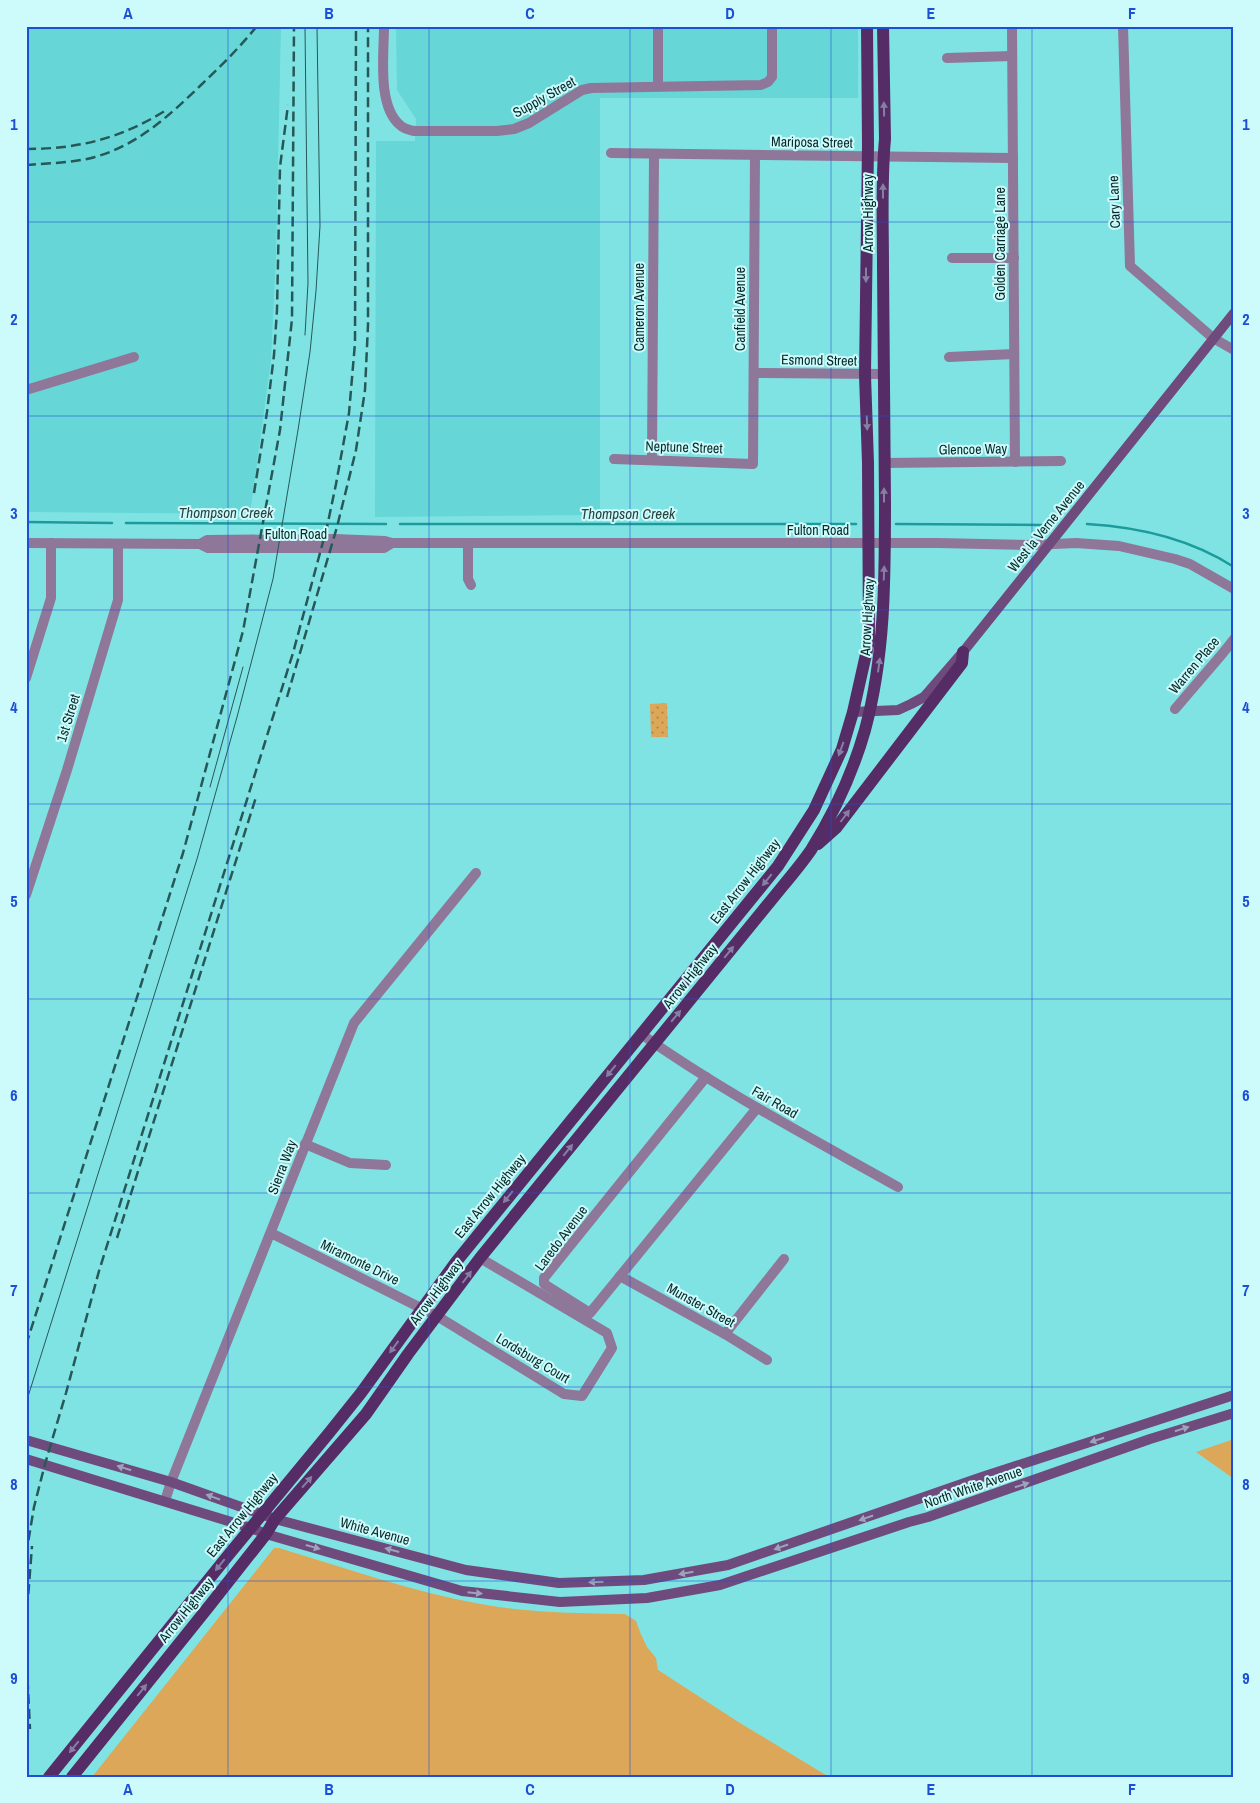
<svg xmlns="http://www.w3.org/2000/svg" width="1260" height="1803" viewBox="0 0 1260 1803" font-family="'Archivo Narrow',sans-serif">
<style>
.built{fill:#66d6d6}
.park{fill:url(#park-dots)}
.garden{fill:#dca758}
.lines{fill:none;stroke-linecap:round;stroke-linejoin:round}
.stream{stroke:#1d9b9c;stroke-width:2.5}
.minor{stroke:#8e7798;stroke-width:10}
.secondary{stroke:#6e4b7c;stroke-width:10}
.primary{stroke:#562c67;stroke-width:12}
.tram{stroke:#265858;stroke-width:1}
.rail{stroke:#265858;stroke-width:2.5;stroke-dasharray:10 5;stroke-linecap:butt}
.oneway{fill:#867fa2}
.oneway2{fill:#9ea3bc}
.grid{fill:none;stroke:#1d4ed8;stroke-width:1;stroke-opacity:0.55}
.labels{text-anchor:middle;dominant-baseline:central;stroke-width:4;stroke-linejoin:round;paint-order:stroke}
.street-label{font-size:14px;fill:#072828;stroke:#cdfbfb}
.water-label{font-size:15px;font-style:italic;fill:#284141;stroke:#cdfbfb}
.neatline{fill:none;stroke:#1d4ed8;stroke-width:2}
.grid-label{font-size:16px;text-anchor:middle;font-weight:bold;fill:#1d4ed8}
</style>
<defs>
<pattern id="park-dots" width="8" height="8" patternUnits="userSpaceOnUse" patternTransform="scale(1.25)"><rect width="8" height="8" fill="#dca758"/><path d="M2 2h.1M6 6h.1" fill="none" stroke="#b08849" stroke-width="1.8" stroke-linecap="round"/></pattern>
</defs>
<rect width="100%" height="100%" fill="#80e3e3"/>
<g class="built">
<path d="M26,26H281L276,255L271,360L250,514L26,512Z"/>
<path d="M396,26H858V98H600V515L375,517L376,141H415L416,119L397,90Z"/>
</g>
<path class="park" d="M667,703L668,737H651L650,704Z"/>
<g class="garden">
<path d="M1234,1439V1479L1196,1452Z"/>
<path d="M274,1548H279C346,1568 412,1592 481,1604C528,1613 577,1613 625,1614L636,1621L640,1632L647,1647L656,1658L658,1670L740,1723L829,1777H92Z"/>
</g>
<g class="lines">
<g class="stream">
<path d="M26,522L112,523"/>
<path d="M126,523L386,524"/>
<path d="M400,524H856"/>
<path d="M896,524L1044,525"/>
<path d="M1087,524C1139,527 1189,538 1234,567"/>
</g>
<g class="minor">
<path d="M384,26C384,54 377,106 400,125C404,129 409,130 414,131H497L514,129L529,123L582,90L591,88L761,85L768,82L772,77V26"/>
<path d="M658,26V86"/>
<path d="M1012,26L1015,462"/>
<path d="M1123,26L1130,266L1213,338L1234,350"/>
<path d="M947,58L1012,56"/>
<path d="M611,153L1013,158"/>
<path d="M952,258H1014"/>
<path d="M949,357L1014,354"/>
<path d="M754,373L883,374"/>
<path d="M26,390L134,357"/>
<path d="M614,459L753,464L755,155"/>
<path d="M652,459L654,154"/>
<path d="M884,463L1061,461"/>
<path d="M26,543L200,544L207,540L334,539L385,541L392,543H938L1032,545L1076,543L1119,546L1175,559L1190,564L1234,589"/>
<path d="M200,544L208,548H384L392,543"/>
<path d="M468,544V579L471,585"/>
<path d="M26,678L51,598V543"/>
<path d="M1175,709L1223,653L1234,639"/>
<path d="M26,895L67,770L118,600V545"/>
<path d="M641,1034C723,1092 811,1138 898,1187"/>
<path d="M706,1077L544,1278V1284L590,1313L757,1108"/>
<path d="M305,1144L350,1163L386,1165"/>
<path d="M271,1233L437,1316L564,1394L582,1396L612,1348L607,1333L480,1258"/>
<path d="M620,1276L725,1334L767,1360"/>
<path d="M725,1334L784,1259"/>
<path d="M165,1501L171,1482L354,1023L476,873"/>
</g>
<g class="secondary">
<path d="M853,712L898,710L911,704L924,697L963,652L1234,313"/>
<path d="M26,1440L171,1482L275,1519L466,1570L559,1583L644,1580L728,1565L982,1477L1234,1395"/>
<path d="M26,1459L251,1528L266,1534L462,1591L560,1602L647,1598L720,1585L909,1522L928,1517L1150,1439L1234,1413"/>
</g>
<g class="primary">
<path d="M818,844L836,828L962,663L963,652"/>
<path d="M49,1777L226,1558L329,1433L361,1393L456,1262L778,866L814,810L842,749L853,712L869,641L868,463L865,375L868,145L867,26"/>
<path d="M72,1777L210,1605L266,1534L275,1519L366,1414L408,1354L480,1258L782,887C792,875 802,863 811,850C834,813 853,772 865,730C885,656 885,580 885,503C884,425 883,346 883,267C883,225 881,181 885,139L883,26"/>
</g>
<g class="tram">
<path d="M305,26L308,283L305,335"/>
<path d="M210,787L243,667"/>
<path d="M26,1403L197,859L237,717L273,579L298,430L310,352L316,291L320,226L317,26"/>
</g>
<g class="rail">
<path d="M26,149C80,149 122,138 168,109"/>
<path d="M26,165C49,163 73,163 95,157C138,145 170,115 201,85C221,66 240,47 257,26"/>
<path d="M254,493L267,412L274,355L277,310L280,167L288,105"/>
<path d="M287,697L337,527L356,450L365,390L368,325V26"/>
<path d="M117,1238L256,797"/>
<path d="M26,1345L183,853L243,631L280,430L292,319L294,26"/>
<path d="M26,1555L34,1507L45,1464L66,1393L99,1271L293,653L327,527L336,484L349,413L355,343L356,26"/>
<path d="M26,1624L32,1546"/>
<path d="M26,1649L30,1729"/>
</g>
</g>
<defs><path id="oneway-solid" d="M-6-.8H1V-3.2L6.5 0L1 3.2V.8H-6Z" transform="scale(1.25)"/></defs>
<g class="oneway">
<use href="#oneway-solid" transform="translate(884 109) rotate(-91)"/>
<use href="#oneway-solid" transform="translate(883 191) rotate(-90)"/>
<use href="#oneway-solid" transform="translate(866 275) rotate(90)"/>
<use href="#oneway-solid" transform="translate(867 423) rotate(88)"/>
<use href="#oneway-solid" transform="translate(884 495) rotate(-90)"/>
<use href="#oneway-solid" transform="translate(884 573) rotate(-88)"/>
<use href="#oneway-solid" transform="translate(879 665) rotate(-82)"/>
<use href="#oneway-solid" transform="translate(841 749) rotate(110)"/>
<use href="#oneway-solid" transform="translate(845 816) rotate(-53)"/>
<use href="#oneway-solid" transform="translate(767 880) rotate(129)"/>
<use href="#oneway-solid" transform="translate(729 952) rotate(-51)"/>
<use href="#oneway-solid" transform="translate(676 1016) rotate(-50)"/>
<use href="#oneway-solid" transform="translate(611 1071) rotate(129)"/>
<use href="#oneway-solid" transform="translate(568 1150) rotate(-51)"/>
<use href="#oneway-solid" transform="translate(508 1197) rotate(129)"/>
<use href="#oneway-solid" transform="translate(467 1277) rotate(-53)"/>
<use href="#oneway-solid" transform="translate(394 1347) rotate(126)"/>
<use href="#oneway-solid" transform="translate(307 1482) rotate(-49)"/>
<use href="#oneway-solid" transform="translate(220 1565) rotate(129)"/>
<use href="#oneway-solid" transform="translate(142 1690) rotate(-51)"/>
<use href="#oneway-solid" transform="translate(74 1747) rotate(129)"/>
</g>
<g class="oneway2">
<use href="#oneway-solid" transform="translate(1182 1429) rotate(-18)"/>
<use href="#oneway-solid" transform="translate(1097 1440) rotate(162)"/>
<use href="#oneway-solid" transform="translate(124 1468) rotate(-163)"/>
<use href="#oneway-solid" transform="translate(1022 1485) rotate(-18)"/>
<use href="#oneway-solid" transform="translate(213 1497) rotate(-160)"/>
<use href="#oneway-solid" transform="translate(866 1518) rotate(161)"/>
<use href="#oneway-solid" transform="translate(313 1547) rotate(16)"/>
<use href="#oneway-solid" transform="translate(781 1547) rotate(161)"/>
<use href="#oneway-solid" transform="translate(392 1550) rotate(-165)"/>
<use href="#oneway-solid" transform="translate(686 1573) rotate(170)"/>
<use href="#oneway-solid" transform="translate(596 1582) rotate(178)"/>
<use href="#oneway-solid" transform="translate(475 1593) rotate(6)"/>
</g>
<path class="grid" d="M228,26V1777M429,26V1777M630,26V1777M831,26V1777M1032,26V1777M26,222H1234M26,416H1234M26,610H1234M26,804H1234M26,999H1234M26,1193H1234M26,1387H1234M26,1581H1234"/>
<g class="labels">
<g class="street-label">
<text transform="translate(544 97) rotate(-29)">Supply Street</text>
<text transform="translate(812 142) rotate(1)">Mariposa Street</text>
<text transform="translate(1114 202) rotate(-92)">Cary Lane</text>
<text transform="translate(868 213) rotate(-90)">Arrow Highway</text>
<text transform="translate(1000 244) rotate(-90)">Golden Carriage Lane</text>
<text transform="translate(639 307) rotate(-90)">Cameron Avenue</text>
<text transform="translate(740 309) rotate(-90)">Canfield Avenue</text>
<text transform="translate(819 360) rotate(1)">Esmond Street</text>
<text transform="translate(684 447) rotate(2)">Neptune Street</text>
<text transform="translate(973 449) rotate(-1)">Glencoe Way</text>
<text transform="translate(1046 526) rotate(-51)">West la Verne Avenue</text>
<text x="818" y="530">Fulton Road</text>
<text x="296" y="534">Fulton Road</text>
<text transform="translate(867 617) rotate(-87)">Arrow Highway</text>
<text transform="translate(1194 665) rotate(-50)">Warren Place</text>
<text transform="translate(68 718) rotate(-73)">1st Street</text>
<text transform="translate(745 881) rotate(-52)">East Arrow Highway</text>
<text transform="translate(690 976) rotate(-51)">Arrow Highway</text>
<text transform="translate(775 1102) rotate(30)">Fair Road</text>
<text transform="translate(282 1167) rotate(-69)">Sierra Way</text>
<text transform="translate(490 1196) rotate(-51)">East Arrow Highway</text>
<text transform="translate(561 1238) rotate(-53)">Laredo Avenue</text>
<text transform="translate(360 1262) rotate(26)">Miramonte Drive</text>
<text transform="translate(436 1292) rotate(-53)">Arrow Highway</text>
<text transform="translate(701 1305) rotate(29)">Munster Street</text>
<text transform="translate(533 1358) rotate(31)">Lordsburg Court</text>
<text transform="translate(973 1487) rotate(-19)">North White Avenue</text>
<text transform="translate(242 1515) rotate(-51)">East Arrow Highway</text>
<text transform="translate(375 1531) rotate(15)">White Avenue</text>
<text transform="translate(186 1610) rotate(-51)">Arrow Highway</text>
</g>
<g class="water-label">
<text x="226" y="512">Thompson Creek</text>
<text x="628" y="513">Thompson Creek</text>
</g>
</g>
<rect width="1260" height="1803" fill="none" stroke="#cdfbfb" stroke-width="55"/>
<rect x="28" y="28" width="1204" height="1748" class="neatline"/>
<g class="grid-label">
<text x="128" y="19">A</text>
<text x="329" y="19">B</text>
<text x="530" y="19">C</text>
<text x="730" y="19">D</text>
<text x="931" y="19">E</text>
<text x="1132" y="19">F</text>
<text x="14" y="130">1</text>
<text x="1246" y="130">1</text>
<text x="14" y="325">2</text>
<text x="1246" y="325">2</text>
<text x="14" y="519">3</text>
<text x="1246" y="519">3</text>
<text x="14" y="713">4</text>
<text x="1246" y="713">4</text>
<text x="14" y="907">5</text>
<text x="1246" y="907">5</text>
<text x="14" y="1101">6</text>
<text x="1246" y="1101">6</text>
<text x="14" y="1296">7</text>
<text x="1246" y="1296">7</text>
<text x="14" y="1490">8</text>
<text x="1246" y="1490">8</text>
<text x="14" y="1684">9</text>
<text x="1246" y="1684">9</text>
<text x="128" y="1795">A</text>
<text x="329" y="1795">B</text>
<text x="530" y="1795">C</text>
<text x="730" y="1795">D</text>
<text x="931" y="1795">E</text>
<text x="1132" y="1795">F</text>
</g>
</svg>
